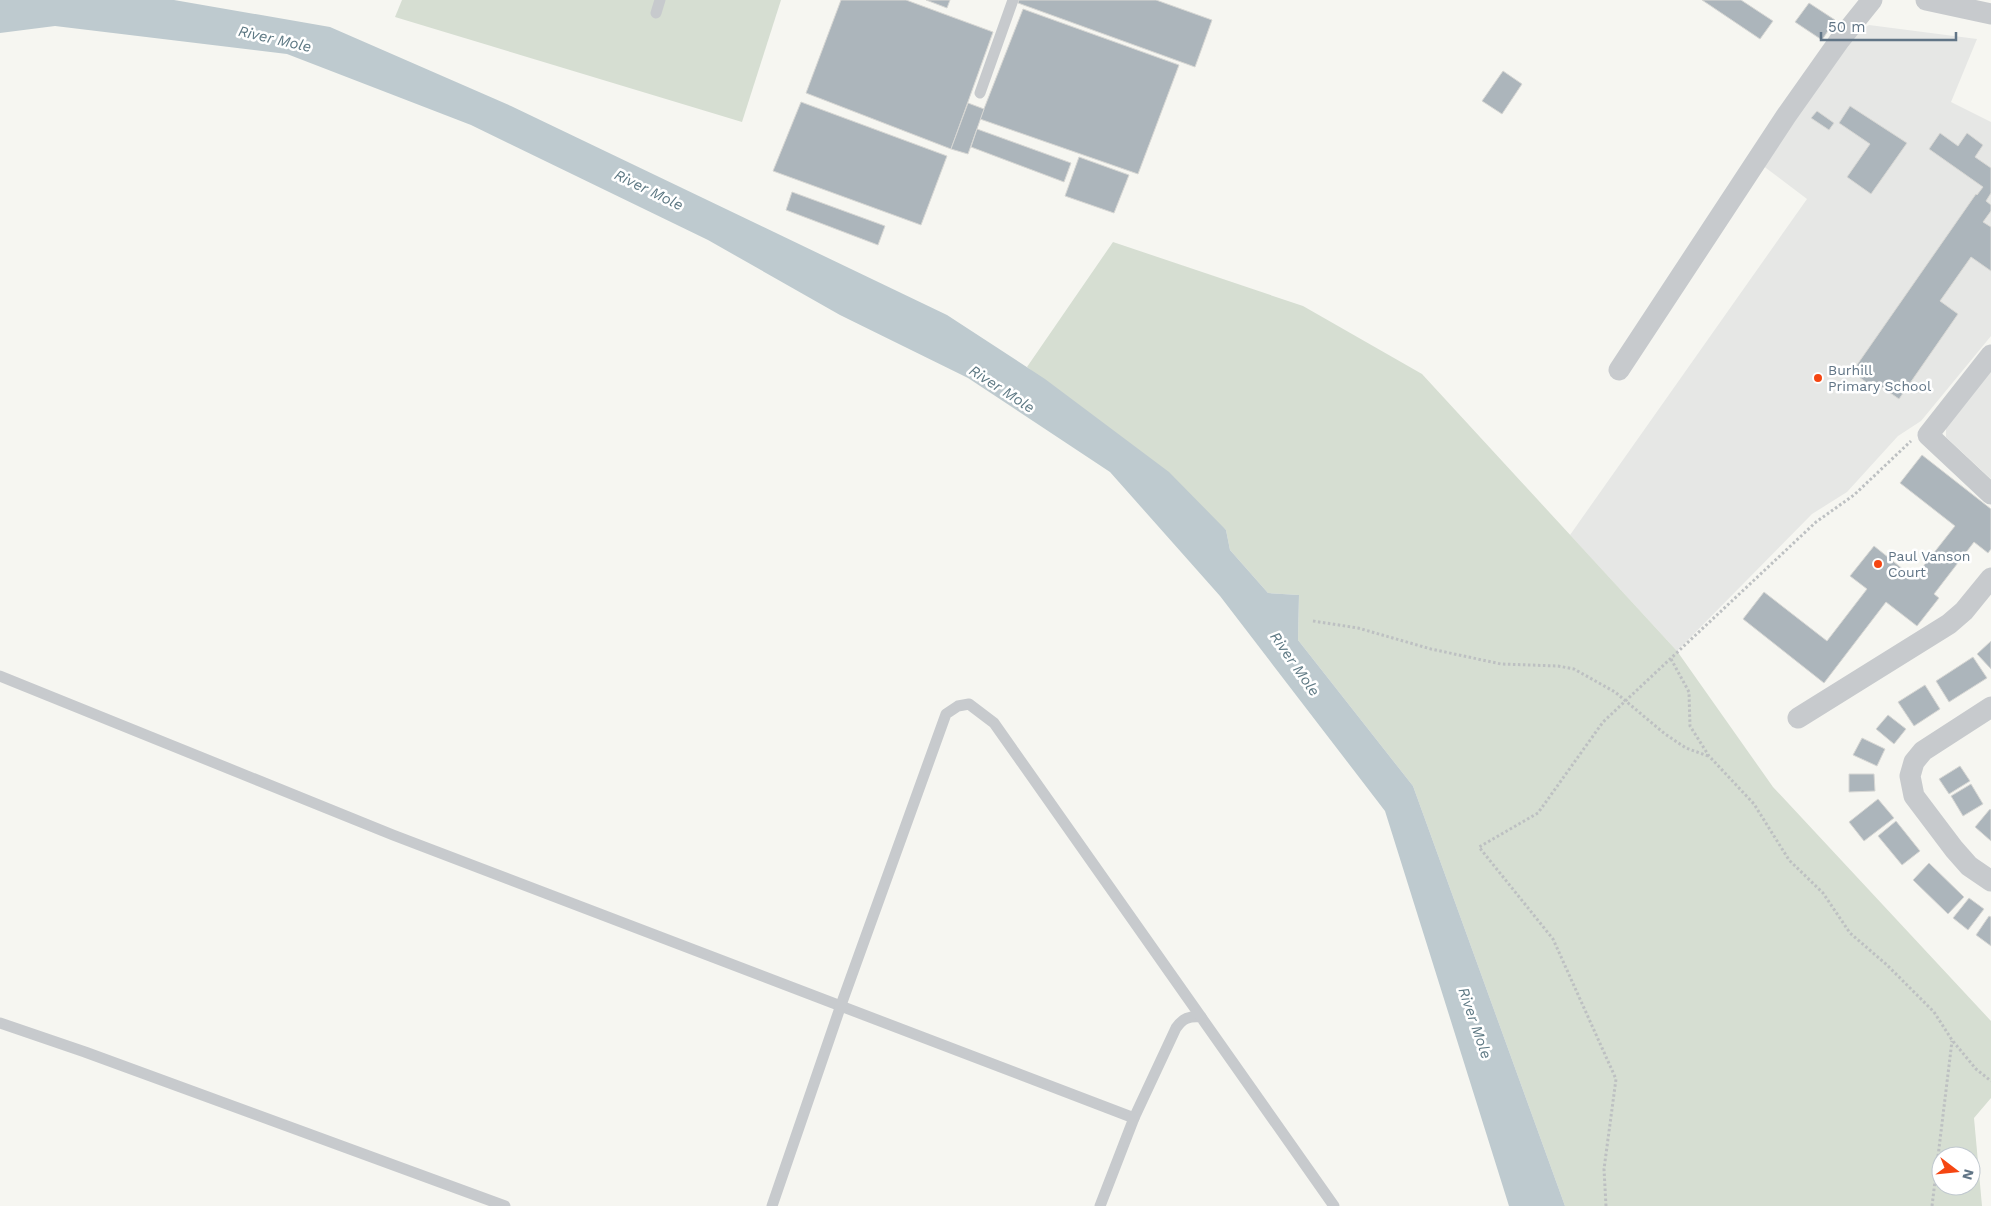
<svg xmlns="http://www.w3.org/2000/svg" width="1991" height="1206" viewBox="0 0 1991 1206" font-family="'Work Sans',sans-serif">
<style>
.built{fill:#e6e7e5}
.green{fill:#d6ded2;fill-rule:evenodd}
.water{fill:#becacf}
.building{fill:#acb5bb;stroke:#d7d7d4}
.lines{fill:none;stroke-linecap:round;stroke-linejoin:round}
.path{stroke:#bdc0c2;stroke-width:3;stroke-dasharray:2.5 2.5;stroke-linecap:butt}
.lane{stroke:#c7cacd;stroke-width:11}
.street{stroke:#c7cacd;stroke-width:21}
.poi-dot{fill:#f54612;stroke:#fff;stroke-width:2}
.labels{text-anchor:middle;dominant-baseline:central;stroke-width:5;stroke-linejoin:round;paint-order:stroke}
.poi-label{font-size:14px;fill:#617586;stroke:#fff;text-anchor:start}
.water-label{font-size:15px;font-style:italic;fill:#5d7883;stroke:#fff}
</style>
<rect width="100%" height="100%" fill="#f6f6f1"/>
<g class="built">
<path d="M1869,25L1977,39L1951,102L1991,122V336L1921,421L1898,436L1847,492L1812,514L1677,651L1570,535L1807,199L1762,165L1850,37Z"/>
<path d="M1991,370V479L1946,437V427Z"/>
</g>
<g class="green">
<path d="M402,0H781L742,122L395,17Z"/>
<path d="M1113,242L1303,306L1422,374L1677,651L1773,787L1991,1021V1098L1974,1118L1982,1206H1565L1413,786L1298,640L1299,595L1268,593L1230,550L1226,530L1027,367ZM1941,1156H1971V1186H1941Z"/>
</g>
<path class="water" d="M0,0H174L330,27L511,106L947,315L1045,379L1169,472L1226,530L1230,550L1268,593L1299,595L1298,640L1413,786L1565,1206H1509L1385,811L1220,596L1110,472L968,378L840,315L708,240L471,125L287,54L55,26L0,33Z"/>
<g class="building">
<path d="M841,0H906L993,32L951,149L806,93Z"/>
<path d="M926,0H950L947,8Z"/>
<path d="M1019,0H1156L1212,20L1195,67L1018,3Z"/>
<path d="M1702,0H1741L1773,21L1760,39Z"/>
<path d="M1809,3L1835,20L1822,40L1795,22Z"/>
<path d="M1023,9L1179,65L1138,174L980,119Z"/>
<path d="M1503,71L1522,84L1502,114L1482,101Z"/>
<path d="M801,102L947,156L921,225L773,171Z"/>
<path d="M968,103L984,109L968,154L951,149Z"/>
<path d="M1850,106L1907,143L1871,194L1847,177L1870,144L1839,123Z"/>
<path d="M1817,111L1834,123L1829,130L1811,118Z"/>
<path d="M977,129L1071,163L1064,182L971,147Z"/>
<path d="M1940,133L1958,146L1967,133L1983,145L1975,157L1991,168V193L1986,201L1991,205V211L1983,222L1991,227V271L1971,257L1940,301L1958,314L1899,399L1873,381L1870,385L1852,372L1976,194L1977,195L1983,187L1929,149Z"/>
<path d="M1079,157L1129,175L1114,213L1065,196Z"/>
<path d="M792,192L885,226L878,245L786,210Z"/>
<path d="M1922,455L1991,509V549L1988,553L1974,542L1934,594L1939,598L1917,626L1886,602L1824,683L1743,619L1764,592L1827,641L1867,589L1850,576L1874,546L1914,578L1955,526L1900,483Z"/>
<path d="M1991,641V669L1977,654Z"/>
<path d="M1973,657L1987,678L1949,702L1936,681Z"/>
<path d="M1925,685L1940,709L1914,726L1898,702Z"/>
<path d="M1888,715L1906,729L1894,744L1876,729Z"/>
<path d="M1862,738L1885,749L1877,766L1853,755Z"/>
<path d="M1960,766L1970,781L1949,794L1939,779Z"/>
<path d="M1849,774H1874L1875,791L1849,792Z"/>
<path d="M1971,784L1983,804L1963,816L1951,796Z"/>
<path d="M1878,799L1894,818L1864,841L1849,822Z"/>
<path d="M1990,809L1991,810V841L1975,827Z"/>
<path d="M1896,821L1920,851L1902,865L1878,836Z"/>
<path d="M1929,863L1964,897L1948,914L1913,880Z"/>
<path d="M1969,898L1984,909L1968,930L1953,918Z"/>
<path d="M1989,916L1991,917V946L1976,935Z"/>
</g>
<g class="lines">
<g class="path">
<path d="M1313,621L1358,628L1431,649L1501,664L1558,666L1574,669L1615,692L1665,734L1686,748L1708,756"/>
<path d="M1671,659L1689,692L1690,726L1709,756L1754,804L1789,860L1823,893L1850,933L1887,965L1934,1012L1952,1040L1976,1069L1991,1081"/>
<path d="M1606,1206L1604,1169L1616,1079L1553,939L1479,847L1538,813L1603,722L1816,522L1854,495L1911,441"/>
<path d="M1932,1206L1952,1041"/>
</g>
<g class="lane">
<path d="M656,13L660,0"/>
<path d="M980,93L1013,0"/>
<path d="M0,676L393,835L1134,1118L1176,1028C1183,1018 1189,1016 1201,1017L1334,1206"/>
<path d="M0,1023L85,1052L505,1206"/>
<path d="M772,1206L841,1005L946,714L958,706L969,704L994,723L1201,1017"/>
<path d="M1100,1206L1134,1118"/>
</g>
<g class="street">
<path d="M1926,0L1991,14"/>
<path d="M1991,355L1928,435L1991,494"/>
<path d="M1619,370L1786,116L1839,41L1872,0"/>
<path d="M1991,707L1923,751L1914,762L1910,776L1914,796L1954,849L1969,866L1991,881"/>
<path d="M1798,718L1949,624L1964,611L1991,578"/>
</g>
</g>
<g class="poi-dot">
<circle cx="1818" cy="378" r="5"/>
<circle cx="1878" cy="564" r="5"/>
</g>
<g class="labels">
<g class="poi-label">
<text x="1828" y="370">Burhill<tspan x="1828" dy="16">Primary School</tspan></text>
<text x="1888" y="556">Paul Vanson<tspan x="1888" dy="16">Court</tspan></text>
</g>
<g class="water-label">
<text transform="translate(275 39) rotate(13)">River Mole</text>
<text transform="translate(649 190) rotate(26)">River Mole</text>
<text transform="translate(1002 389) rotate(33)">River Mole</text>
<text transform="translate(1295 664) rotate(55)">River Mole</text>
<text transform="translate(1475 1023) rotate(71)">River Mole</text>
</g>
</g>
<g transform="translate(1956 1171) rotate(106)"><circle r="24" fill="#ffffff" stroke="#c0c8cf"/>
<path d="M0-4L9 19L0 12L-9 19Z" fill="#f54612"/>
<text y="-8" font-size="14" font-weight="bold" text-anchor="middle" fill="#617586">N</text>
</g>
<path d="M1821 32v8h135v-8" fill="none" stroke="#617586" stroke-width="2.5"/>
<text x="1828" y="32" font-size="15" fill="#617586" stroke="#ffffff" stroke-width="4" paint-order="stroke">50 m</text>
</svg>
